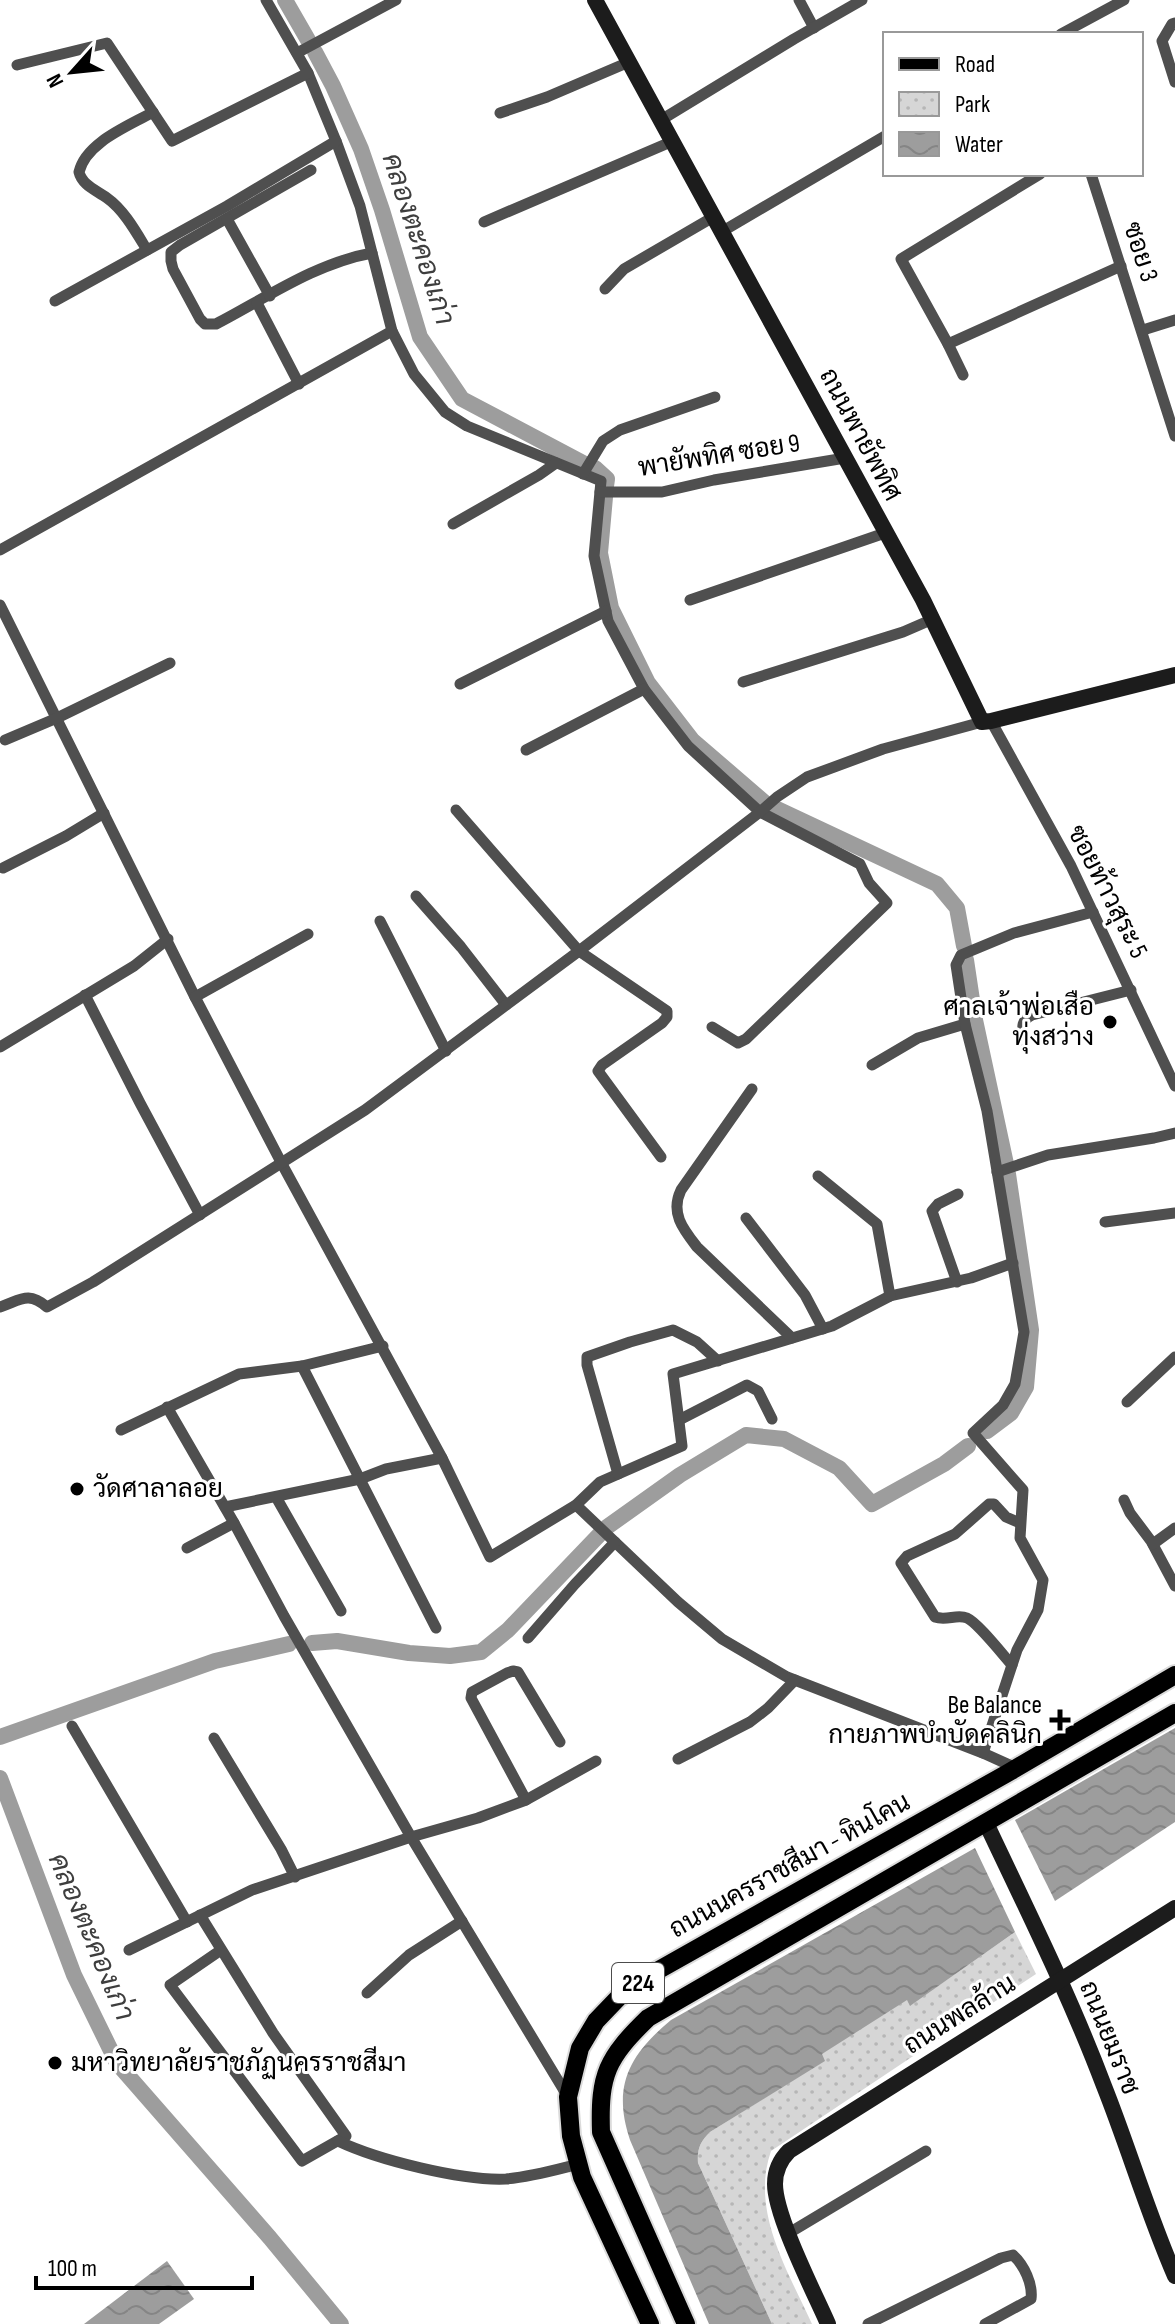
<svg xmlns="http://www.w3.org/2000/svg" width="1175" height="2324" viewBox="0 0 1175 2324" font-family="'Sofia Sans Condensed',Sarabun,sans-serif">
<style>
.park{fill:url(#park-dots)}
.water{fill:url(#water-waves)}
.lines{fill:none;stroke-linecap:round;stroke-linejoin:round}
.canal{stroke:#9d9d9d;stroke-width:16}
.primary-casing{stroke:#dbdbdb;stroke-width:22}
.street{stroke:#4f4f4f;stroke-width:11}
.secondary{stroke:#1c1c1c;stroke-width:16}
.primary{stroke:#000;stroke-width:18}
.poi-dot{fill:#000;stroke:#fff;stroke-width:3}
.labels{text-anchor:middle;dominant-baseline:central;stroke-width:6;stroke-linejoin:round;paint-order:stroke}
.shield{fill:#fff;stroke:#4c4c4c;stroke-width:2}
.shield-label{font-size:24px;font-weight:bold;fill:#000}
.street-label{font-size:26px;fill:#000;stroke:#fff}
.poi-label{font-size:26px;fill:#000;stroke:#fff;text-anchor:end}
.water-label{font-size:28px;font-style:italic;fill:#3e3e3e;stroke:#fff}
</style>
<defs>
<pattern id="park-dots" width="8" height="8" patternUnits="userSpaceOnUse" patternTransform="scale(2)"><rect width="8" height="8" fill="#d6d6d6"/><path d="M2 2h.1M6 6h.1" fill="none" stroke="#b6b6b6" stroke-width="1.8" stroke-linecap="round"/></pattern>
<pattern id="water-waves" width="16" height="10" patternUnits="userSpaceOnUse" patternTransform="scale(2)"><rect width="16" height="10" fill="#9d9d9d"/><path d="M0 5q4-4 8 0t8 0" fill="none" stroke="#858585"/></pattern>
</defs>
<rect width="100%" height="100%" fill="#fff"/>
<path class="park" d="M1015,1932L1036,1974L771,2151C750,2211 788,2271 812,2324H772L698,2163C697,2149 700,2142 710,2132L824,2061L821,2054L907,1999L911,2005Z"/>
<g class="water">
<path d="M1175,1728V1822L1055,1901L1015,1820Z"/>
<path d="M975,1848L1015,1932L910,2006L907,2000L822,2054L825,2061L710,2132C700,2142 697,2149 698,2163L772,2324H709L630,2140C612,2086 629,2055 671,2020Z"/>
<path d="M167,2261L194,2299L159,2324H84Z"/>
</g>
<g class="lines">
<g class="canal">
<path d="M285,0L308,40"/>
<path d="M315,52L333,86L361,149L382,210L420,337L462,399L585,464"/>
<path d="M595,468L607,479L606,486"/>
<path d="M605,497L600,553L611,608L648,683L692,740L764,802"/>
<path d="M775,808L937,884L957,908L964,946"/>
<path d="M966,960L975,1020L1006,1164"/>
<path d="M987,1431L1011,1413L1026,1387L1031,1330L1008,1174"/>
<path d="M607,1527L680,1475L746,1435L784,1439L839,1468L872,1504L944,1464L968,1446"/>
<path d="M312,1643L337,1641L409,1653L450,1656L481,1652L508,1630L600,1534"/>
<path d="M0,1737L215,1661L289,1644"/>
<path d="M0,1778L74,1975L117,2063L270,2238L341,2324"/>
</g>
<g class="primary-casing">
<g id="primary">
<path d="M650,2324L582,2177L571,2136L568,2097L580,2048L596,2021L619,1997L648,1976L1006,1774L1175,1675"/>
<path d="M686,2324L601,2132C599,2074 607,2058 648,2018L1175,1713"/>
</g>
</g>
<g class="street">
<path d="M266,0L308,73L336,141L360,206L392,331L414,374L445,412L467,426L601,481L594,556L608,621L644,689L688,746L760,812L860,864L869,883L887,903L746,1039L738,1043L712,1027"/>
<path d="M799,0L814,28"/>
<path d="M1175,23L1172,24L1162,41L1175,82"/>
<path d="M1061,34L1124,0"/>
<path d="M297,53L396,0"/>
<path d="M17,65L107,43L172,141L308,73"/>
<path d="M500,113L547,97L629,62"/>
<path d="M661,120L794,39L862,0"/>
<path d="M311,170L180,245L171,252V261L173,269L200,319L205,324H216C266,298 316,263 372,253"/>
<path d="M1040,174L901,259L948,344L1121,266"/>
<path d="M1091,174L1175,436"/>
<path d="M227,219L270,296"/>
<path d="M484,222L673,141"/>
<path d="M723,231L885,136"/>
<path d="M147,250C136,232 124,210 107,198C96,190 82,185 79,172C86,142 129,126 153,112"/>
<path d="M605,289L624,269L715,216"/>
<path d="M55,301L227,206L336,141"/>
<path d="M257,303L299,384"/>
<path d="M1143,330L1175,320"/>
<path d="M948,344L963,375"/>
<path d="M583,474L603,441L620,430L715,397"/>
<path d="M600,492H662L714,480L845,458"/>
<path d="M453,524L539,475L556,463"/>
<path d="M0,550L392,331"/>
<path d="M690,600L885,533"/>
<path d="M0,605L195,997L282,1164L442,1458L490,1557L576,1505L600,1482L682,1446L673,1374L832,1326L890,1296L971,1278L1013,1263"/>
<path d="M743,682L903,632L933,619"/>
<path d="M460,684L606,611"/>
<path d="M991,721L1071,866L1175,1086"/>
<path d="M5,740L57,718L170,663"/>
<path d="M526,750L644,689"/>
<path d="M456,810L579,951L667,1011V1017L662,1023L602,1065L598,1071L661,1157"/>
<path d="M3,868L66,836L104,813"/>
<path d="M416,896L461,947L506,1005"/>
<path d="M380,921L446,1051"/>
<path d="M85,995L140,1103L200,1215"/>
<path d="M195,997L308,934"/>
<path d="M1024,1043C1023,1030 1019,1021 1032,1015L1131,990"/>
<path d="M0,1047L134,966L168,939"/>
<path d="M872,1065L918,1038L965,1024"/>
<path d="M752,1089L681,1190C670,1213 683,1229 697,1247L792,1338"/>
<path d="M997,1172L1048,1155L1154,1138L1175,1133"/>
<path d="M818,1176L877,1224L890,1296"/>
<path d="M746,1218L805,1295L823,1329"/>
<path d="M1105,1222L1175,1213"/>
<path d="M957,1282L932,1211L938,1204L958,1194"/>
<path d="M0,1307C21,1300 28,1291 47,1307L93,1282L365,1110L579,951L760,812L777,797L807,777L883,749L982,722"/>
<path d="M302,1366L436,1628"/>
<path d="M1127,1402L1175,1357"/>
<path d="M167,1407L234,1523L284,1616L411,1837L568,2097"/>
<path d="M679,1420L747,1385L758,1391L772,1419"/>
<path d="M121,1430L239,1374L302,1366L383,1346"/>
<path d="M618,1474L587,1365V1357L630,1342L673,1330L697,1342L718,1361"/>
<path d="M276,1497L341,1611"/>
<path d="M1124,1500L1130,1513L1151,1541L1175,1586"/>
<path d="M576,1505L678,1602L722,1639L787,1677L983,1753L1016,1768"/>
<path d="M225,1507L360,1479L386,1469L442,1458"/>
<path d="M1153,1544L1175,1528"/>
<path d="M187,1548L234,1523"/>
<path d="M528,1638L575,1584L615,1542"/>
<path d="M1012,1665C1003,1655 977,1622 967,1618C957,1614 946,1621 935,1617L901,1563L907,1556L955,1534L989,1504H994L1006,1517L1020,1523"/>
<path d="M72,1726L187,1922"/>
<path d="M214,1738L281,1849L295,1877"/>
<path d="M983,1753L1017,1650L1038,1610L1043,1580L1020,1538L1023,1490L973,1433L1003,1405L1015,1384L1024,1332L987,1111L965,1024L956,965L961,955L1014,933L1093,912"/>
<path d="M678,1759L750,1722L768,1708L795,1680"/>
<path d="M526,1800L471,1698L472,1692L507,1673L513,1671L518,1672L560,1742"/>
<path d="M200,1915L273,2033L346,2136L302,2161L170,1985L221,1950"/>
<path d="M129,1950L252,1890L411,1837L478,1818L526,1800L596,1761"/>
<path d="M367,1993L409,1955L462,1921"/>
<path d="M338,2141C378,2160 462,2181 506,2179C531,2177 555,2170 579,2164"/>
<path d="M789,2233L926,2151"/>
<path d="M868,2324L1001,2258L1013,2255C1024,2265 1033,2284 1031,2299L985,2324"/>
</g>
<g class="secondary">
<path d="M595,0L923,600L982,722L991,721L1175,675"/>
<path d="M986,1823C1027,1910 1070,1996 1104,2086C1129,2149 1148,2214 1175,2276"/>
<path d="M828,2324C814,2292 775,2216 775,2184C775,2170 780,2160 789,2151L1175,1908"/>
</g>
<use href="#primary" class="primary"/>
</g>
<g class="poi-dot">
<circle cx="1110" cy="1022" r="8"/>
<circle cx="77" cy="1489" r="8"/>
<path d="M1056 1708h8v8h8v8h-8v8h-8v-8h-8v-8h8z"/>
<circle cx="55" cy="2063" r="8"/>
</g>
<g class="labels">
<rect class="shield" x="612" y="1963" width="52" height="40" rx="6"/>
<g class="shield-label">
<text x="638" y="1983">224</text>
</g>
<g class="street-label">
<text transform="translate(1140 252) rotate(72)">ซอย 3</text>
<text transform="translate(860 435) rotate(62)">ถนนพายัพทิศ</text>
<text transform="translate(719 456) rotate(-9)">พายัพทิศ ซอย 9</text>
<text transform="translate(1107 892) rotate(63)">ซอยท้าวสุระ 5</text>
<text transform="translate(790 1866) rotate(-29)">ถนนนครราชสีมา - หินโคน</text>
<text transform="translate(960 2015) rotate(-32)">ถนนพลล้าน</text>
<text transform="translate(1109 2038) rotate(68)">ถนนยมราช</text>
</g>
<g class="poi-label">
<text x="1094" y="1007">ศาลเจ้าพ่อเสือ<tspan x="1094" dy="30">ทุ่งสว่าง</tspan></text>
<text x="93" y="1489" text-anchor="start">วัดศาลาลอย</text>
<text x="1042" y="1705">Be Balance<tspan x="1042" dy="30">กายภาพบำบัดคลินิก</tspan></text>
<text x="71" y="2063" text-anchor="start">มหาวิทยาลัยราชภัฏนครราชสีมา</text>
</g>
<g class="water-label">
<text transform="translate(418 239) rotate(72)">คลองตะคองเก่า</text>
<text transform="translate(91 1937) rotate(67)">คลองตะคองเก่า</text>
</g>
</g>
<rect x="883" y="32" width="260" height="144" fill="#ffffff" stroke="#999999" stroke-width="2"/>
<rect x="899" y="58" width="40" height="12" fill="#000000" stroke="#999999" stroke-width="2"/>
<text x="955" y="72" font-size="24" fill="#000000">Road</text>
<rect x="899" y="92" width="40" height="24" fill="url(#park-dots)" stroke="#999999" stroke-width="2"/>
<text x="955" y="112" font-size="24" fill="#000000">Park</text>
<rect x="899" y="132" width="40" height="24" fill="url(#water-waves)" stroke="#999999" stroke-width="2"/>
<text x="955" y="152" font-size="24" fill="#000000">Water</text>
<g transform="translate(72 72) rotate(243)" stroke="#ffffff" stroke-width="6" paint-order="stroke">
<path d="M0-6L14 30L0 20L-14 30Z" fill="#000000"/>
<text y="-12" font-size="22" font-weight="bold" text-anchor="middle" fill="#000000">N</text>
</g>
<path d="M36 2276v12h216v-12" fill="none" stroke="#000000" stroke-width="4"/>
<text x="48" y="2276" font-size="24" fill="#000000" stroke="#ffffff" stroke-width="6" paint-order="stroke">100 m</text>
</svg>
